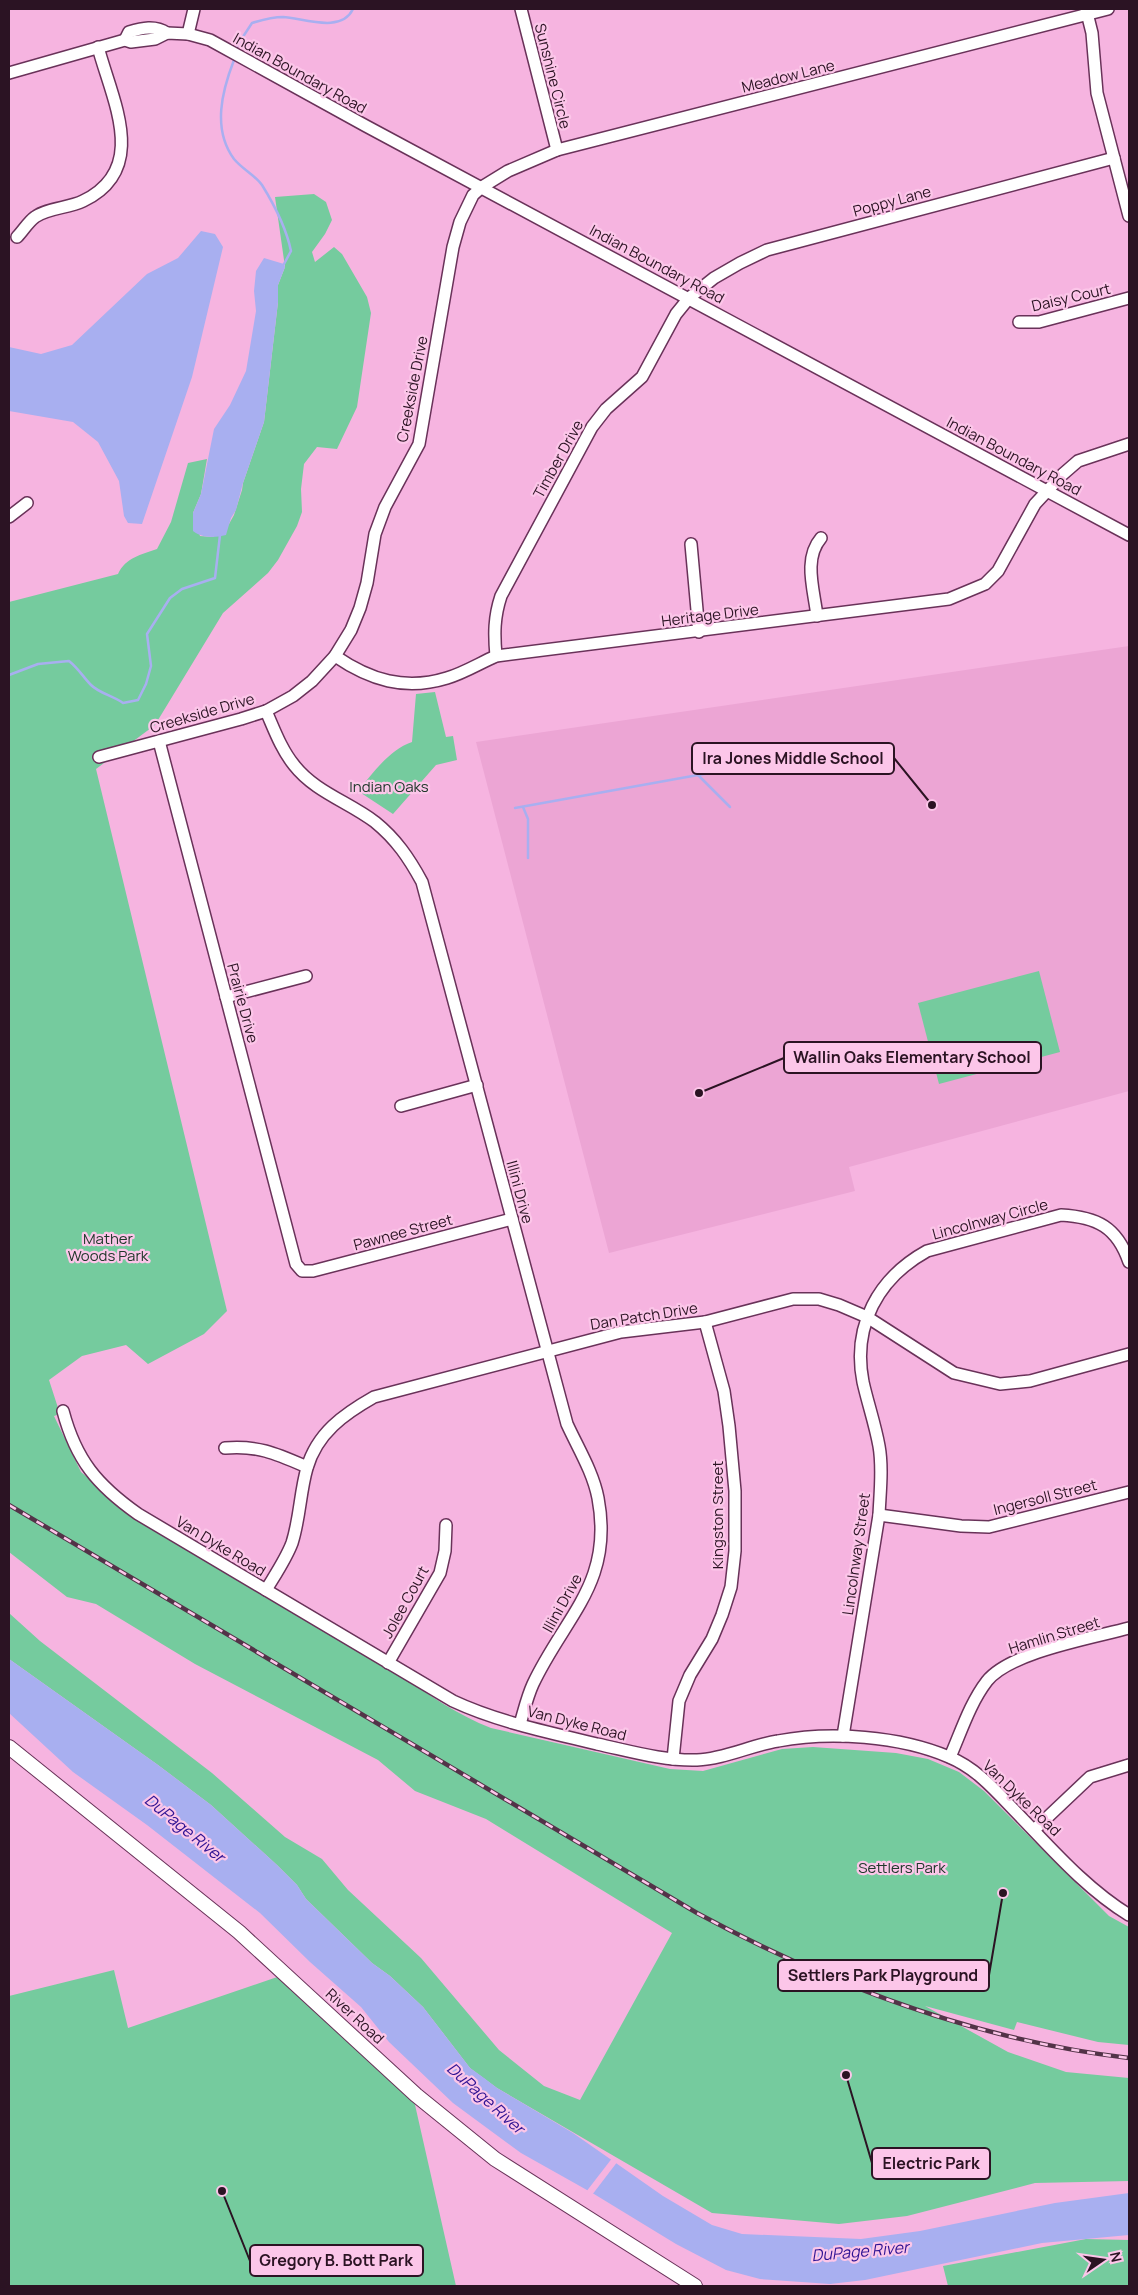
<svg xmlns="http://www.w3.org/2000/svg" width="1138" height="2295" viewBox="0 0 1138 2295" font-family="Manrope,sans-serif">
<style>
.built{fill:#eca5d4}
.green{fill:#75cb9e}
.water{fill:#a8aff0}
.pier{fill:#f6b4e0}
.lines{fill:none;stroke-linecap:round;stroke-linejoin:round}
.stream{stroke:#a8aff0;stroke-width:2.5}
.minor-casing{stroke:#693259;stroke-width:14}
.tertiary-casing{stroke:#693259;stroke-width:16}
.minor{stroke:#fff;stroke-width:11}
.tertiary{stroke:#fff;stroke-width:14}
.rail-casing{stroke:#533348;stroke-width:4.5}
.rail{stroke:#fcc6e9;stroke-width:2.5;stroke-dasharray:8;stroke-linecap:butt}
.labels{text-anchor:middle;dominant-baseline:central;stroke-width:4.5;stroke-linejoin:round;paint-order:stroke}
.street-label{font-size:15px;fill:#2b1323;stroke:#fcc6e9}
.park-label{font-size:15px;fill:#20382b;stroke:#fcc6e9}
.water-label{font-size:16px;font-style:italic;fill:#2e1292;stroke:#fcc6e9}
.leader{fill:none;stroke:#2b1323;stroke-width:2}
.callout-dot{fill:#2b1323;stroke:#fcc6e9;stroke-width:2}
.callout{fill:#fcc6e9;stroke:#2b1323;stroke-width:2}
.callout-label{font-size:16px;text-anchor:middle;font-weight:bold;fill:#2b1323}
</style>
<rect width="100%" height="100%" fill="#f6b4e0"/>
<path class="built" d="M1129,646V1091L849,1167L855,1191L609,1253L476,742Z"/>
<g class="green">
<path d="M314,194L326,202L332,220L325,234L312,252L315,262L334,247L342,254L367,297L371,313L357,407L337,449L317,447L304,464L301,489L302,512L297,526L278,560L268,573L223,613L155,725L96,769L227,1311L204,1334L148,1364L126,1345L82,1356L49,1380L60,1414L54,1416L81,1472L135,1518L403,1676C431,1697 458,1715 491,1728L670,1769L703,1771L782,1749L813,1747L896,1753L928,1759L959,1772L984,1791L1109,1916L1129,1927V2045L1098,2042L1017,2022L1014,2030L925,2006L1008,2052L1066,2072L1129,2078V2181L1035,2183L907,2216L839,2224L712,2213L497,2088L470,2068L423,2007L390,1976L372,1963L306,1899L297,1885L277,1865L211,1805L158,1765L9,1659V1613L40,1641L212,1773L285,1837L322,1859L348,1890L421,1958L499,2050L544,2086L580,2100L672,1933L486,1819L415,1791L378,1760L195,1664L96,1604L67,1597L9,1552V602L118,574C126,557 141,555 157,549L171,522L188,463L207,459L201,494L193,513L200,536L213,537L229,524L234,515L242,490L243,483L264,422L278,302V285L285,267L275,197Z"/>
<path d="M435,692L446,737L453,736L457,760L436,765L393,814L358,791C373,773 389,750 412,742L416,694Z"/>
<path d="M1039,971L1060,1052L939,1084L918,1003Z"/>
<path d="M114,1970L128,2028L283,1975L413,2096L456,2286H9V1996Z"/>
<path d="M1086,2239L1129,2240V2286H948L943,2266Z"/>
</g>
<g class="water">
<path d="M201,231L215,234L223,247L192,377L142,524L128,523L124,516L119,481L98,442L73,422L9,411V347L41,354L72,345L147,274L178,258Z"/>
<path d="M264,258L284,264L285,267L278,285V302L264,422L243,483L236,510L231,518L226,535C214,538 202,538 193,531V513L201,494L214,429L230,405L246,371L256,311L254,291L256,271Z"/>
<path d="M9,1659L158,1765L211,1805L277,1865L297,1885L306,1899L372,1963L390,1976L423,2007L470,2068L484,2078L497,2088L573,2133L663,2196L712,2225L742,2234L861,2239L920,2231L1055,2203L1129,2193V2235L1042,2243L865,2280L830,2284L760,2279L726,2270L676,2244L594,2194L521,2153L453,2103L389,2042L361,2007L310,1962L260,1913L147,1825L73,1772L9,1713Z"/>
</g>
<path class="pier" d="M613,2157L618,2161L592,2195L586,2192Z"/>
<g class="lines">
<g class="stream">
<path d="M235,49L252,23C262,20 273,17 283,17C303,18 341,34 353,9"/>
<path d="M234,60C222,91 212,129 234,159C242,169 255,175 262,185C275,206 286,227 291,251L284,264"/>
<path d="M9,675L38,664L69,661C79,669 83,677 91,685C99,693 113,696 123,703L138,700L146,684L151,666L147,634L170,598L182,589L215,578L220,535"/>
<path d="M698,775L707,755"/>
<path d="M698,775L717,772"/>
<path d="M523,807L528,819V858"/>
<path d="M515,808L698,775L730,807"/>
</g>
<g class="minor-casing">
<g id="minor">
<path d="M521,9L557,150"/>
<path d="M1086,9L1092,33L1097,93L1129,216"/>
<path d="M188,34L194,9"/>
<path d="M125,40L129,32C142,28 155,25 167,33"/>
<path d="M9,73L125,40L131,42L155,39L167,33L188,34L210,40L366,126L1129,535"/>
<path d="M17,237C23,231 28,222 35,217C47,208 69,208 83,201C150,169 112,100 98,47"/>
<path d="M1019,322H1039L1129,298"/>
<path d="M9,517L27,503"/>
<path d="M691,544L699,632"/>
<path d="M817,616C814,590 803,559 821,538"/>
<path d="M335,656C370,680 405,691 447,678C464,673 480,663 496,656L949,599L985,584L998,571L1035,504L1063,474L1078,461L1129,444"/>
<path d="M496,656C494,634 494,617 501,596L592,427L606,409L642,377L676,314L689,298L714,278L740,263L767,250L1114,158"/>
<path d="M266,711C274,729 281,749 294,765C315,792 349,802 375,822C396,839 409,858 422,882L567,1424C578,1448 593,1472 598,1498C614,1583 565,1616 533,1684C527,1697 524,1711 520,1724"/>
<path d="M159,741L296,1264L302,1271H313L512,1219"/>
<path d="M99,757L241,719L266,711L293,696L312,681L335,656L351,630L360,608L367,583L375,534L385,507L419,444L453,247L460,222L473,195L482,187L508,171L557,150L1108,9"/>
<path d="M226,997L306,976"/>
<path d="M401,1106L477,1085"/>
<path d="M63,1411C76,1460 97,1485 138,1514L453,1701C498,1722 548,1732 597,1744C630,1751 663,1761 697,1760C725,1759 751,1745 778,1741C830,1731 900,1736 949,1757C976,1768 995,1790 1015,1811C1051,1848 1085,1888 1129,1915"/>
<path d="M225,1448C258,1445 277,1454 307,1467"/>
<path d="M879,1515L961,1526L989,1527L1129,1492"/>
<path d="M266,1590C275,1575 286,1559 292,1543C300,1518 300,1492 307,1468C317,1433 344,1414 374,1397L621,1332L705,1322L793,1299H819L839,1305L867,1317L954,1373L1000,1384L1030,1381L1129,1354"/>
<path d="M388,1663L440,1573L445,1551L446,1525"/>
<path d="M843,1736L879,1515C880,1492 883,1468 879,1446C875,1424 868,1404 863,1382C852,1326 878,1278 927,1251L1061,1215C1097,1217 1117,1227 1129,1262"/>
<path d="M950,1757C961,1732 970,1703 987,1681C1010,1652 1092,1638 1129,1628"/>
<path d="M673,1759L679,1701L690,1675L712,1639L722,1615L731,1587L735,1551V1491L729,1426L724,1391L705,1322"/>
<path d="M1034,1830L1090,1777L1129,1765"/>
</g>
</g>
<g class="tertiary-casing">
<path id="tertiary" d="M9,1747L239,1932L416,2095L495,2159L695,2286"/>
</g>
<use href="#minor" class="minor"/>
<use href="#tertiary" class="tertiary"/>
<g class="rail-casing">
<path id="rail" d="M9,1505L697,1913C832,1986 976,2040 1129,2058"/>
</g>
<use href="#rail" class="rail"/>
</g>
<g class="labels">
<g class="street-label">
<text transform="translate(300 73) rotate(29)">Indian Boundary Road</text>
<text transform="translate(553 76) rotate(76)">Sunshine Circle</text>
<text transform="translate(788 76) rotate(-14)">Meadow Lane</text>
<text transform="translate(892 201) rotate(-15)">Poppy Lane</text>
<text transform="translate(657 264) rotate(28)">Indian Boundary Road</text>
<text transform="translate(1071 297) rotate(-13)">Daisy Court</text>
<text transform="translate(412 389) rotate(-79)">Creekside Drive</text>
<text transform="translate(1014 456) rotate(28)">Indian Boundary Road</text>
<text transform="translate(558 459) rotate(-61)">Timber Drive</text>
<text transform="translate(710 615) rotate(-7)">Heritage Drive</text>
<text transform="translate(202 713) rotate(-16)">Creekside Drive</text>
<text transform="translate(243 1003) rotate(75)">Prairie Drive</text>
<text transform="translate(520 1192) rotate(75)">Illini Drive</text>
<text transform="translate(990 1219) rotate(-15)">Lincolnway Circle</text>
<text transform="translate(403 1232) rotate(-15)">Pawnee Street</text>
<text transform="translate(644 1316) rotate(-9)">Dan Patch Drive</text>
<text transform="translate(1045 1497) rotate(-14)">Ingersoll Street</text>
<text transform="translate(717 1515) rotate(-90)">Kingston Street</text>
<text transform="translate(221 1546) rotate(31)">Van Dyke Road</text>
<text transform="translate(856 1554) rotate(-82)">Lincolnway Street</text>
<text transform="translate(405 1602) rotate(-61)">Jolee Court</text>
<text transform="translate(562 1603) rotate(-61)">Illini Drive</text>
<text transform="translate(1054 1635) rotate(-17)">Hamlin Street</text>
<text transform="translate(577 1723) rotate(14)">Van Dyke Road</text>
<text transform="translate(1022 1798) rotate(44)">Van Dyke Road</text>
<text transform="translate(355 2016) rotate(43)">River Road</text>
</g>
<g class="park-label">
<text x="389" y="786">Indian Oaks</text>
<text x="108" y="1238">Mather<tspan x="108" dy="17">Woods Park</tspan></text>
<text x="902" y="1867">Settlers Park</text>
</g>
<g class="water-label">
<text transform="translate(185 1828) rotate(39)">DuPage River</text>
<text transform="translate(486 2098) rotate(42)">DuPage River</text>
<text transform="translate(860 2251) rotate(-5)">DuPage River</text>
</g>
</g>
<path class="leader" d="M932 805L894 758M699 1093L784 1058M1003 1893L989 1975M846 2075L872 2163M222 2191L250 2261"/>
<g class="callout-dot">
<circle cx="932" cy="805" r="5"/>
<circle cx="699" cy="1093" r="5"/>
<circle cx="1003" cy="1893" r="5"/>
<circle cx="846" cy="2075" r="5"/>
<circle cx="222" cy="2191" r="5"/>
</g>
<g class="callout">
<rect x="692" y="743" width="202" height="31" rx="5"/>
<rect x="784" y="1042" width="257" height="31" rx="5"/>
<rect x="778" y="1960" width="211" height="31" rx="5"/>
<rect x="872" y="2148" width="118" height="31" rx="5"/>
<rect x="250" y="2245" width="173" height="31" rx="5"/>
</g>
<g class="callout-label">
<text x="793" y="764">Ira Jones Middle School</text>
<text x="912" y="1063">Wallin Oaks Elementary School</text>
<text x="883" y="1981">Settlers Park Playground</text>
<text x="931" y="2169">Electric Park</text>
<text x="336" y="2266">Gregory B. Bott Park</text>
</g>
<rect width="1138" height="2295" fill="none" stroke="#2b1323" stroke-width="20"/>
<g transform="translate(1103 2260) rotate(77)" stroke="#fcc6e9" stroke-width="4" paint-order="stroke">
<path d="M0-4L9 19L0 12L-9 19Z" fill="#2b1323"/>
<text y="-8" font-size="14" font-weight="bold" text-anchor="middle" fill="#2b1323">N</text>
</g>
</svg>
